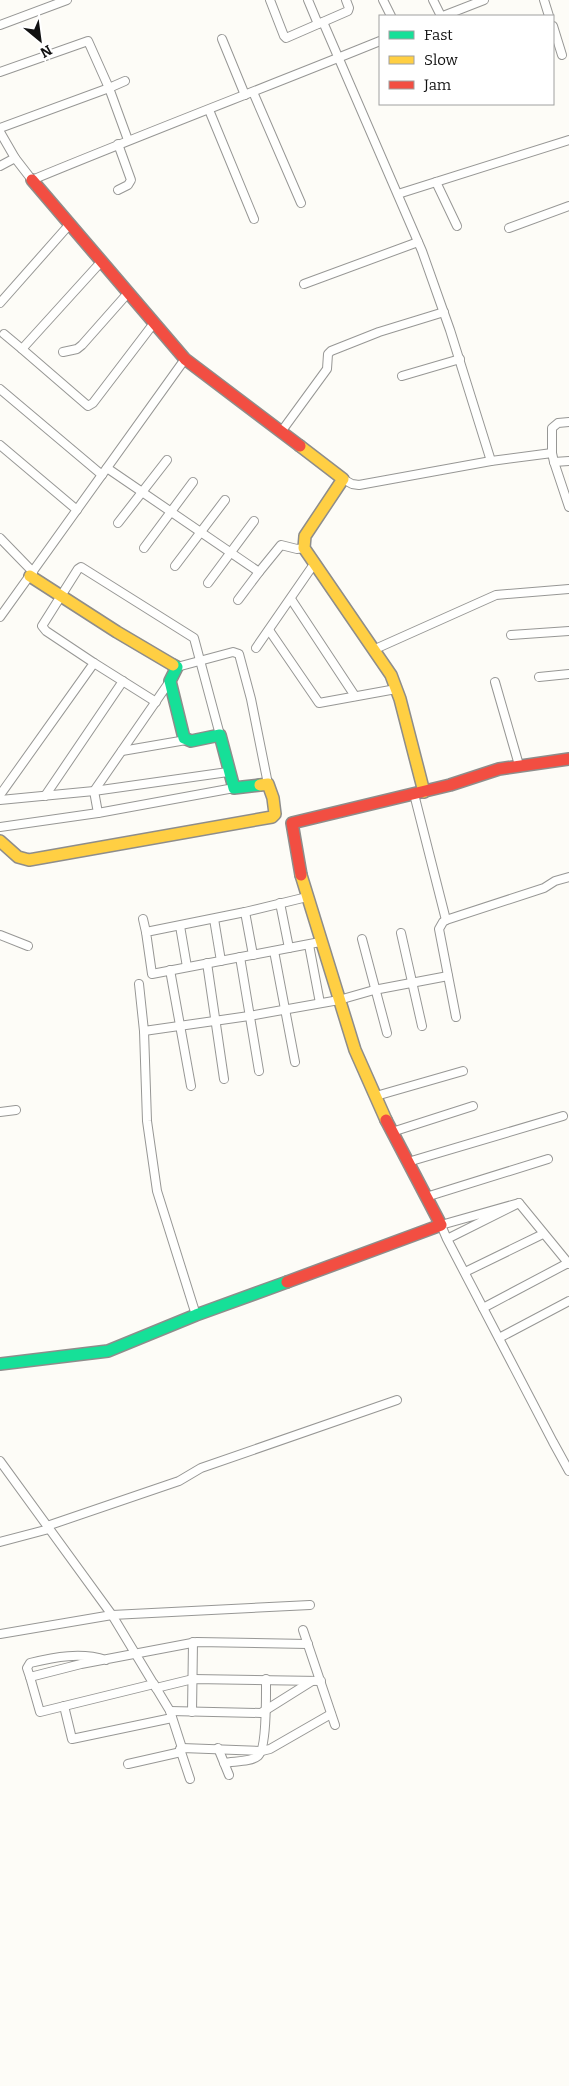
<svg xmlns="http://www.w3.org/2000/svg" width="569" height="2086" viewBox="0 0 569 2086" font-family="Bitter,serif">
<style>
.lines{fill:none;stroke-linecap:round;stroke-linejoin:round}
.street-casing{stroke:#979795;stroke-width:10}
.fast-casing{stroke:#8e8d8b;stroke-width:14}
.slow-casing{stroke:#8e8d8b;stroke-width:14}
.jam-casing{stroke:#8e8d8b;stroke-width:14}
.street{stroke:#fffffe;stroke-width:8}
.fast{stroke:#16e098;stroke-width:11}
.slow{stroke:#ffcf43;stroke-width:11}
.jam{stroke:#f24e42;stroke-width:11}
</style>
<rect width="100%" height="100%" fill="#fdfcf7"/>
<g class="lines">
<g class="street-casing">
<g id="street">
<path d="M270,0L284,36L286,38L348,11L349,8L346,0"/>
<path d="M308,0L318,24"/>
<path d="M383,0L391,16"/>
<path d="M433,0L441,16"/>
<path d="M544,0L549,16"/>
<path d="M443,16L484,0"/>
<path d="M323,22L422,251L450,330L491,461"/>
<path d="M0,25L67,0"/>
<path d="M553,26L562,55"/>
<path d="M222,39L245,95"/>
<path d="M0,72L88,41L109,88L125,81"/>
<path d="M253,92L301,203"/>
<path d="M209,110L254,219"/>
<path d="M0,128L109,88L128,140"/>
<path d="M0,132L15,158L32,180C148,132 264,88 380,41"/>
<path d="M118,144L131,180L128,185L118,190"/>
<path d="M0,166L15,158"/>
<path d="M436,182L457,226"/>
<path d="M398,194L569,140"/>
<path d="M509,228L569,206"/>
<path d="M101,262L22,349L88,406L93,403L154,323"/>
<path d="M304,284L418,242"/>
<path d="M0,303L69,225"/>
<path d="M4,334L22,349"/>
<path d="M63,352L77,349L82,345L128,293"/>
<path d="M402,376L460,359"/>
<path d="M0,389L102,475"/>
<path d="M281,432L327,369L328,354L331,351L379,332L444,312"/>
<path d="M0,445L77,510"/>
<path d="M552,453V428L558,423L569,422"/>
<path d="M554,462L569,461"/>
<path d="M107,468L259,572L281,545L297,549L304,548"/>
<path d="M343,479L352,484L359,485L491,461L552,453L554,462L569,507"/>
<path d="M118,523L167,460"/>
<path d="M0,538L33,572"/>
<path d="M144,548L193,482"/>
<path d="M175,566L225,500"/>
<path d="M208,583L254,521"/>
<path d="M291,599L355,696"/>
<path d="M238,600L259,572"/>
<path d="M0,617L185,359"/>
<path d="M269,630L319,703L396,689"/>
<path d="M511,635L569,631"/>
<path d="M256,648L314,564"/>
<path d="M373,650L496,595L569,589"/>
<path d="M94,663L156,702"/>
<path d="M177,667L233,652L239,654L251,699L268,784"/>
<path d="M539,677L569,674"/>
<path d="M495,682L519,765"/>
<path d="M122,751L186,740"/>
<path d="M414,794L446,920L544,888L555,881L569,877"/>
<path d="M0,795L94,663L46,631L42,626L78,569L81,567L194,638L220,735"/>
<path d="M45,796L123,681"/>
<path d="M0,800L94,791L228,772"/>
<path d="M98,813L94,791L170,681"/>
<path d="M0,827L98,813L234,788"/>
<path d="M307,897L245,912L146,932L152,974L320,942"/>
<path d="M280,903L289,948"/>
<path d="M245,912L253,955"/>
<path d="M143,919L146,932"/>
<path d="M214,919L221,961"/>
<path d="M446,920L443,922L439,929L456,1017"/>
<path d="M180,926L187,967"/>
<path d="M401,933L422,1026"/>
<path d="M0,935L28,946"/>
<path d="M362,939L387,1033"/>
<path d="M309,945L320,1003"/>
<path d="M274,951L295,1062"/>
<path d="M240,957L259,1071"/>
<path d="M207,963L224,1079"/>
<path d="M170,970L191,1086"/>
<path d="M139,984L144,1031L249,1016L339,1000L374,990L448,976"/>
<path d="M144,1031L147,1121L157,1191L196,1315"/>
<path d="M376,1096L463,1071"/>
<path d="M0,1112L16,1110"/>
<path d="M392,1132L473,1106"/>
<path d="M408,1162L563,1116"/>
<path d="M426,1197L548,1159"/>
<path d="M519,1203L569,1264"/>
<path d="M447,1239L519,1203L441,1225L447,1239L553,1442L569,1471"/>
<path d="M465,1272L543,1234"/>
<path d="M483,1308L568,1263"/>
<path d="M499,1338L569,1301"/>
<path d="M0,1461L112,1615L170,1711L182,1748"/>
<path d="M47,1526L179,1481L201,1468L397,1400"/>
<path d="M0,1542L49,1529"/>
<path d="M303,1630L335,1725"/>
<path d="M0,1634L112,1615L310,1605"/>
<path d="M106,1660C81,1652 55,1657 30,1663L27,1668L30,1677L81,1664L197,1642L308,1644"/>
<path d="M30,1677L40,1712L154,1684"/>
<path d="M156,1688L193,1679L321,1681"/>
<path d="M64,1706L72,1739L172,1718"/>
<path d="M170,1711L261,1713L312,1681"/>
<path d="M192,1712L193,1642"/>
<path d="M218,1748L229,1775"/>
<path d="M224,1763C233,1761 251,1762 258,1756C267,1749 266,1692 266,1679"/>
<path d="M128,1764L181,1752"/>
<path d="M190,1779L180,1749L182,1748L262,1751L270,1749L331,1714"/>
</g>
</g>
<g class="fast-casing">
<g id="fast">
<path d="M173,665L177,667L170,681L184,738L191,741L220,735L234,788L260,785"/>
<path d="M0,1364L108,1351L196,1315L287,1282"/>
</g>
</g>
<g class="slow-casing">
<g id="slow">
<path d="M300,446L343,479L305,536L304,548L391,675L400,699L424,792"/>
<path d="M30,576L117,632L173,665"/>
<path d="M0,841L18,857L29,860L272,817L275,814L273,798L268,784L260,785"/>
<path d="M301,875L355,1050L386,1120"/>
</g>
</g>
<g class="jam-casing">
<g id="jam">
<path d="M32,180L185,359L300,446"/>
<path d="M301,875L292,823L450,785L499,769L569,759"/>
<path d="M287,1282L441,1225L386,1120"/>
</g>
</g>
<use href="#street" class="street"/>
<use href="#fast" class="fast"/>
<use href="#slow" class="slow"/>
<use href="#jam" class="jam"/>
</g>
<rect x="379" y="15" width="175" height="90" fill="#ffffff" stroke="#a0a0a0"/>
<rect x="389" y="31" width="25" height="8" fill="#16e098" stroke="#a0a0a0"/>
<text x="424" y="40" font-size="15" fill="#111111">Fast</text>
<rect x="389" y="56" width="25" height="8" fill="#ffcf43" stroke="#a0a0a0"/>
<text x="424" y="65" font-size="15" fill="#111111">Slow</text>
<rect x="389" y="81" width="25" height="8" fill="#f24e42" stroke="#a0a0a0"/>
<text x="424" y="90" font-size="15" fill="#111111">Jam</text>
<g transform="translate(40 40) rotate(151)" stroke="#ffffff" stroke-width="4" paint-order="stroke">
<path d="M0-4L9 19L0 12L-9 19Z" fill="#111111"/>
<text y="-8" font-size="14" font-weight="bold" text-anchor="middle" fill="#111111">N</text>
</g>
</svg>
